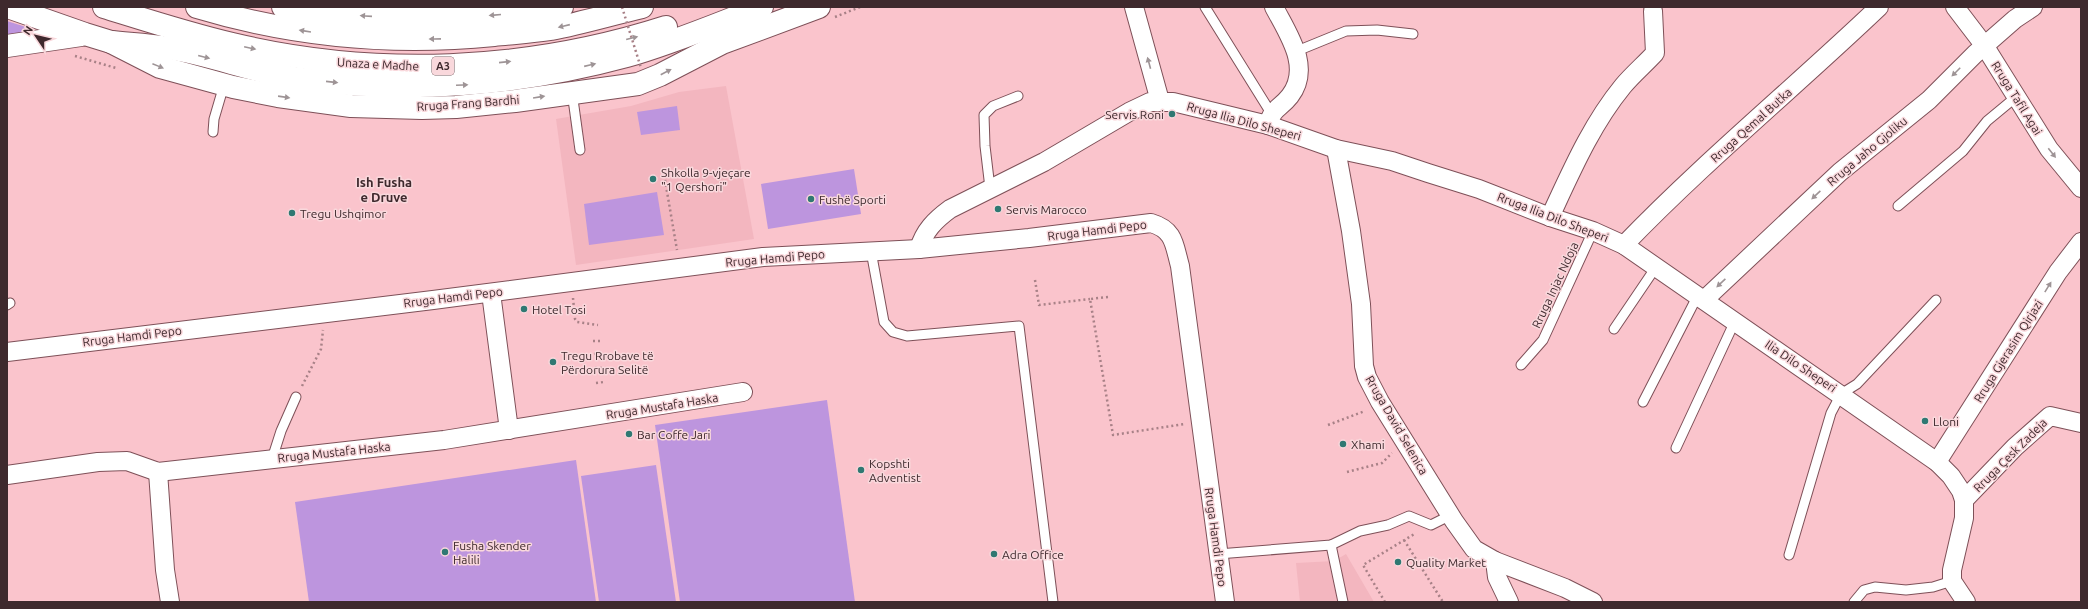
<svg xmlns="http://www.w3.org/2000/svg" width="2088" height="609" viewBox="0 0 2088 609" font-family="Ubuntu,sans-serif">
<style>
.built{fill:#f3b6bf}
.green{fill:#bd95de}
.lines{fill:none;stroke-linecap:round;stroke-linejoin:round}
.service-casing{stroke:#7e5058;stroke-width:11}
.minor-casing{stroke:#7e5058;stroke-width:20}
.secondary-casing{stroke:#7e5058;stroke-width:24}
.trunk-casing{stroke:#7e5058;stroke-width:24}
.path{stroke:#a88187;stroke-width:2.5;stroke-dasharray:2 3;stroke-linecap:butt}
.service{stroke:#fff;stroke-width:9}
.minor{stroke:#fff;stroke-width:18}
.secondary{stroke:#fff;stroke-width:22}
.trunk{stroke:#fff;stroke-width:22}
.path-bridge{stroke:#a88187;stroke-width:2.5;stroke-dasharray:2 3;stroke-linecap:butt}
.oneway{fill:#9e9496}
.poi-dot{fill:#2f7872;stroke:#f9d8dc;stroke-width:1.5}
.labels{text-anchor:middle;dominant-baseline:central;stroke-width:3;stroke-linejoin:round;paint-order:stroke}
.shield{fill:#f9d8dc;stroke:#765e62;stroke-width:1}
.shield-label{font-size:11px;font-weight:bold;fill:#3e292d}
.street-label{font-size:12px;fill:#3e292d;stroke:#f9d8dc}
.poi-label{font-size:12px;fill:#3e292d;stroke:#f9d8dc;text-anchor:start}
.neighbourhood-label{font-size:13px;font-weight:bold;fill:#3e292d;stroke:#f9d8dc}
</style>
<rect width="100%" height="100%" fill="#fac4cc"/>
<g class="built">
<path d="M726,86L754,239L576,265L556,119L631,106L679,92Z"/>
<path d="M1346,554L1374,602H1300L1296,563L1334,561Z"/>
</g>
<g class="green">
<path d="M7,21L29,28V36L7,40Z"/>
<path d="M677,106L680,130L641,135L637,112Z"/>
<path d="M854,169L861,214L768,229L761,184Z"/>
<path d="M657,192L664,235L589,245L584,204Z"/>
<path d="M827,400L855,602H680L655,425Z"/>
<path d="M576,460L596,602H309L295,502Z"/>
<path d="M656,465L676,602H599L581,476Z"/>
</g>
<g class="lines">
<g class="service-casing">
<g id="service">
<path d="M1205,7L1271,113"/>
<path d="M1297,51L1346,31L1377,30L1413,34"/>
<path d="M572,92L580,150"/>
<path d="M213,132L214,119L224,85"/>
<path d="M990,188L985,146L984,115L993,106L1018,96"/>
<path d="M1898,206L1963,151L1987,121L2016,97"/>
<path d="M871,251L884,322L893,332L907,336L1019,326L1053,602"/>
<path d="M7,305L10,303"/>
<path d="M1614,329L1656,267"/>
<path d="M1521,365L1543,340L1593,231"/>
<path d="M1643,402L1698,295"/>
<path d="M1676,448L1735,321"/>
<path d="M272,459L281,431L296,397"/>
<path d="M1331,545L1343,602"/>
<path d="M1218,554L1331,545L1360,531L1388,525L1409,516L1431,525L1451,515"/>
<path d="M1789,555L1831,413L1841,394L1857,384L1936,300"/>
<path d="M1854,602L1864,590L1875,587L1906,590L1933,587L1952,581"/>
</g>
</g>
<g class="minor-casing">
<g id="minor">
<path d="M1134,7L1160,101"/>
<path d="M1955,7L1984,45L2049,149L2081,188"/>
<path d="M1268,125C1273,107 1279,110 1290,96C1312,67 1288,34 1274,7"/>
<path d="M1336,149L1351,231L1361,304L1364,366L1367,377L1380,402L1454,521L1474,549L1495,561L1565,588L1593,602"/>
<path d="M1550,217C1571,172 1591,125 1623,86C1633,74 1645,64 1655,53L1653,11"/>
<path d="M1624,245C1705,161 1795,87 1879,7"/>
<path d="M919,249C924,231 935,220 950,209L1044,162L1129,112L1150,102H1173L1268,125L1336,149L1392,161L1428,173L1479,189L1550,217L1593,231L1624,245L1937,462L1951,476L1961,491L1964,500V518L1952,570V581L1966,602"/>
<path d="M491,293L509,430"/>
<path d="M1704,300L1840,172L1929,100L1975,54L2015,19L2033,7"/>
<path d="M7,352L433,300L763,257L919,249L1029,238L1151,223C1175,230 1174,245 1180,266L1225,602"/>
<path d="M1937,462L2058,272L2081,242"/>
<path d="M158,472L165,570L170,602"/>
<path d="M7,475L98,462L127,461L158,472L444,440L743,392"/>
<path d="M1964,500L2015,447L2050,416L2081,423"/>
<path d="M1495,561L1497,577L1509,602"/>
</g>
</g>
<g class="secondary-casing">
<g id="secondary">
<path d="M8,7L85,34L111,42L160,67L233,87L278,96L351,106L422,108L456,107L515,101L638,84L660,75L722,43L819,7"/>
<path d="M7,46L81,35"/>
</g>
</g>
<g class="trunk-casing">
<g id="trunk">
<path d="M104,7C146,20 189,34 232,44C375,78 526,72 666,27"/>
<path d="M197,7C293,36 394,45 494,35C513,33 532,32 551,29C582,23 612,14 642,7"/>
<path d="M283,7C374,23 471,23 562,7"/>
<path d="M111,42C130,44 149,45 168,48C213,55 256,73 301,79C411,94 520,85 627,56C673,43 717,24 762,7"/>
</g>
</g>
<g class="path">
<path d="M835,17L860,7"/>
<path d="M75,56L116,68"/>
<path d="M665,180L677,250"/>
<path d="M1035,280L1039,305L1090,299"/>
<path d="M1108,297L1090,299L1113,435L1185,424"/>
<path d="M573,298L575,319L577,322L598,325"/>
<path d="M593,341H600"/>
<path d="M594,354L601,353"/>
<path d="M595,368H602"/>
<path d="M596,383L604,382"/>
<path d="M302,386L321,349L323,330"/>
<path d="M1328,425L1365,411"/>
<path d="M1347,472L1382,463L1392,453"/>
<path d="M1404,540L1443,602"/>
<path d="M1385,602L1363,565L1416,533"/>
</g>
<use href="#service" class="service"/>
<use href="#minor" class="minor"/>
<use href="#secondary" class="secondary"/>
<use href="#trunk" class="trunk"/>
<path class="path-bridge" d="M622,7L641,68"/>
</g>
<defs><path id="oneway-solid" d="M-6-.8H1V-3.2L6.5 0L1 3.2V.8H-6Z"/></defs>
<g class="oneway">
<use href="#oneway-solid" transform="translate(495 15) rotate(175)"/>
<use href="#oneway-solid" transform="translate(366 16) rotate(-176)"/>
<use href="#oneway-solid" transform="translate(564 26) rotate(167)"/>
<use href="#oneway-solid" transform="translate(305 31) rotate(-171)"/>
<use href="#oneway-solid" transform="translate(632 38) rotate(-14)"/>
<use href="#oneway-solid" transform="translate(435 39) rotate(179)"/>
<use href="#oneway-solid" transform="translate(250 48) rotate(12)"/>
<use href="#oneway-solid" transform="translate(204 57) rotate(14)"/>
<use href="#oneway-solid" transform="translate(505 62) rotate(-6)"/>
<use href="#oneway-solid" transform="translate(1149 63) rotate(-105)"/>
<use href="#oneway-solid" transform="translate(590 65) rotate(-13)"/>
<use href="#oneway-solid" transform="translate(158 66) rotate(22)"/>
<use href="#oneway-solid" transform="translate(666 72) rotate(-28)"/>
<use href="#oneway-solid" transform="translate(1956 72) rotate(135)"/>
<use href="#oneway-solid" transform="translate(332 82) rotate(6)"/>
<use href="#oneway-solid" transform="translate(462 85) rotate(-3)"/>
<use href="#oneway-solid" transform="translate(284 97) rotate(8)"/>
<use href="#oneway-solid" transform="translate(539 97) rotate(-9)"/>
<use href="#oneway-solid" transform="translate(2052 153) rotate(52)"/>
<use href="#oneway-solid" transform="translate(1816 195) rotate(137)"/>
<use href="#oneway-solid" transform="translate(1721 283) rotate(137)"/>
<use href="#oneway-solid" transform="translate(2048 287) rotate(-58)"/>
</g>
<g class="poi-dot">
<circle cx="1172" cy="114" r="4"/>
<circle cx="653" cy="179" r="4"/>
<circle cx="811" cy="199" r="4"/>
<circle cx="998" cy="209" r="4"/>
<circle cx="292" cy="213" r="4"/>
<circle cx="524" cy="309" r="4"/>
<circle cx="553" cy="362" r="4"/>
<circle cx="1925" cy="421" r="4"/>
<circle cx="629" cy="434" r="4"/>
<circle cx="1343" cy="444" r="4"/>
<circle cx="861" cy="470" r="4"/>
<circle cx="445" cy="552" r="4"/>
<circle cx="994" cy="554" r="4"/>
<circle cx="1398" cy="562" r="4"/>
</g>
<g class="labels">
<rect class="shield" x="432" y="57" width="22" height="18" rx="3"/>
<g class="shield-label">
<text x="443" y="66">A3</text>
</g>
<g class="street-label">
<text transform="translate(378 64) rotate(3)">Unaza e Madhe</text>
<text transform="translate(2017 98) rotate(58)">Rruga Tafil Agai</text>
<text transform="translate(468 103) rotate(-4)">Rruga Frang Bardhi</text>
<text transform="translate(1244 121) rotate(15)">Rruga Ilia Dilo Sheperi</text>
<text transform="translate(1751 125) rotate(-42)">Rruga Qemal Butka</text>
<text transform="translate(1867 151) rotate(-40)">Rruga Jaho Gjoliku</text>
<text transform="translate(1553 217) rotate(21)">Rruga Ilia Dilo Sheperi</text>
<text transform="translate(1097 230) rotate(-7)">Rruga Hamdi Pepo</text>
<text transform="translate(775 258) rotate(-5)">Rruga Hamdi Pepo</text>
<text transform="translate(1555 285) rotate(-65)">Rruga Injac Ndoja</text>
<text transform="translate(453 297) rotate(-7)">Rruga Hamdi Pepo</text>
<text transform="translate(132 336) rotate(-7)">Rruga Hamdi Pepo</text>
<text transform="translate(2008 351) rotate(-58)">Rruga Gjerasim Qirjazi</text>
<text transform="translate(1801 366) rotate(34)">Ilia Dilo Sheperi</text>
<text transform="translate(662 406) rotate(-9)">Rruga Mustafa Haska</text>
<text transform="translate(1397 425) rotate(60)">Rruga David Selenica</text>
<text transform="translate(334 452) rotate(-6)">Rruga Mustafa Haska</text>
<text transform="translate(2010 455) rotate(-45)">Rruga Çesk Zadeja</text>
<text transform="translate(1216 537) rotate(82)">Rruga Hamdi Pepo</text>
</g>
<g class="poi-label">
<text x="1164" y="114" text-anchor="end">Servis Roni</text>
<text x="661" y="172">Shkolla 9-vjeçare<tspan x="661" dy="14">"1 Qershori"</tspan></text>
<text x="819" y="199">Fushë Sporti</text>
<text x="1006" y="209">Servis Marocco</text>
<text x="300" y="213">Tregu Ushqimor</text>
<text x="532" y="309">Hotel Tosi</text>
<text x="561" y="355">Tregu Rrobave të<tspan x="561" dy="14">Përdorura Selitë</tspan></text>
<text x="1933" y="421">Lloni</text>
<text x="637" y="434">Bar Coffe Jari</text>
<text x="1351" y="444">Xhami</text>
<text x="869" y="463">Kopshti<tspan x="869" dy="14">Adventist</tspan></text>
<text x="453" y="545">Fusha Skender<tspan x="453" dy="14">Halili</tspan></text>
<text x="1002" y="554">Adra Office</text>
<text x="1406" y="562">Quality Market</text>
</g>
<g class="neighbourhood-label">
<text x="384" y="182">Ish Fusha<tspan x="384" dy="15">e Druve</tspan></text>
</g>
</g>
<rect width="2088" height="609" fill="none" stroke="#3e292d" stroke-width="16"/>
<g transform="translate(36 36) rotate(305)" stroke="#f9d8dc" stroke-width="3" paint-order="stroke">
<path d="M0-3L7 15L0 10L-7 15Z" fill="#3e292d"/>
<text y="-6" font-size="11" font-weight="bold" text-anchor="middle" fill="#3e292d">N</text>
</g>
</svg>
